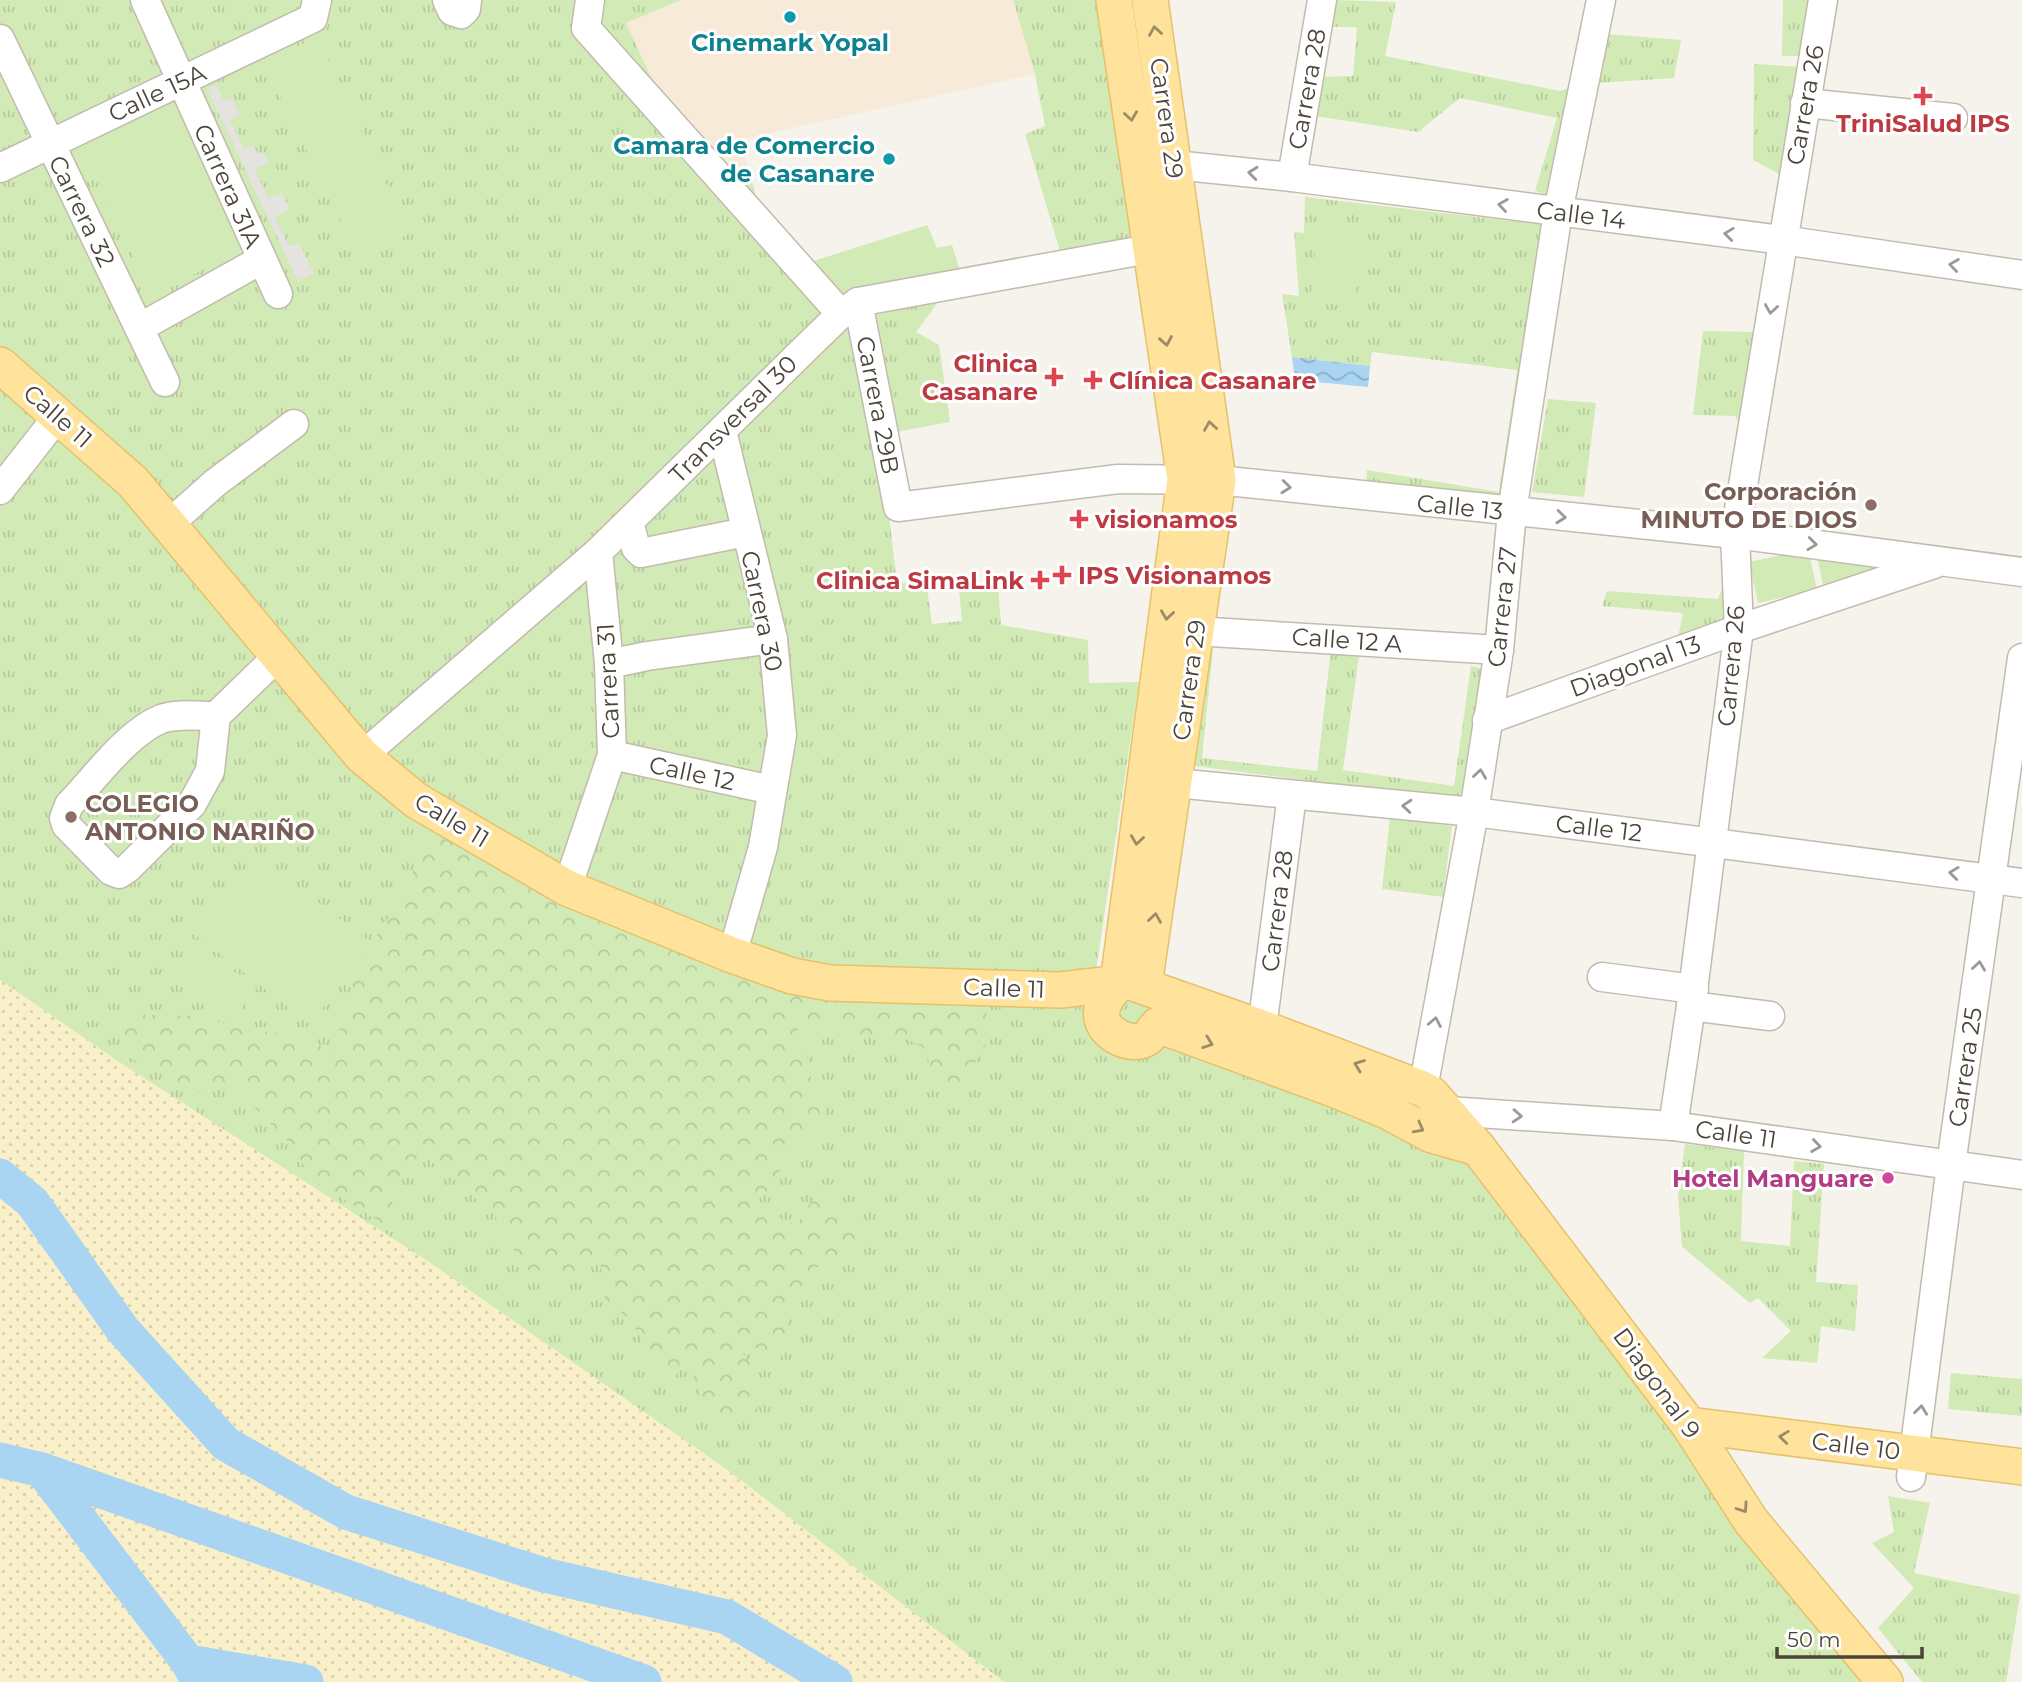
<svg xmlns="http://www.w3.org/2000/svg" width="2022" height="1682" viewBox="0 0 2022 1682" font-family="Montserrat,sans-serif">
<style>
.commercial{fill:#f7ead8}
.grass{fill:url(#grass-tufts)}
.forest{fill:url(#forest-crowns)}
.sand{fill:url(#sand-dots)}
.green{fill:#d2eab5}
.parking{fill:#e5e3e0}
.water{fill:url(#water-waves)}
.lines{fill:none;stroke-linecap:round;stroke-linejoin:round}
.river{stroke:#a9d4f2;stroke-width:35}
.minor-casing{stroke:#c2bbae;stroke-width:31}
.major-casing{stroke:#e6c16a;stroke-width:38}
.minor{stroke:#fff;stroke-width:28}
.major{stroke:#ffe39c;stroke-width:35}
.oneway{stroke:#9c8c66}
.oneway2{stroke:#9c9892}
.culture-dot{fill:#0f9aa8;stroke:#fff;stroke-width:2.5}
.health-dot{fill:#e0444e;stroke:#fff;stroke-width:2.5}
.education-dot{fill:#8d6e63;stroke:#fff;stroke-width:2.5}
.hotel-dot{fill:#d1479c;stroke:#fff;stroke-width:2.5}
.labels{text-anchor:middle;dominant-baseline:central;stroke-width:6;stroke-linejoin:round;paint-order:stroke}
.culture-label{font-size:24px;font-weight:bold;fill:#0d838f;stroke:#fff}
.street-label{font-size:24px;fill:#4b4439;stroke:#fff}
.health-label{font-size:24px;font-weight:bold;fill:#be3a42;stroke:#fff;text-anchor:start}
.education-label{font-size:24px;font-weight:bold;fill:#785e54;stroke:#fff;text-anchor:end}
.hotel-label{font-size:24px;font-weight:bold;fill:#b23c85;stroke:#fff;text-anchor:end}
</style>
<defs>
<pattern id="grass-tufts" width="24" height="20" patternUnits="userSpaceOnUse" patternTransform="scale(1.75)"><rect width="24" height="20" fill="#d2eab5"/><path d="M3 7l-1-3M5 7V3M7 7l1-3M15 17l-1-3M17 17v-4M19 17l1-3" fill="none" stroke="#b6ca9c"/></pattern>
<pattern id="forest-crowns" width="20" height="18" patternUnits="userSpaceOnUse" patternTransform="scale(1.75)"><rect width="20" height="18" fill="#d2eab5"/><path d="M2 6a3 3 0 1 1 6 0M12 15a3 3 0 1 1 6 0" fill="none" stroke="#b6ca9c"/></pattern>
<pattern id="sand-dots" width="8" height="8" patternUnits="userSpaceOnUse" patternTransform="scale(1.75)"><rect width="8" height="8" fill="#f9efc9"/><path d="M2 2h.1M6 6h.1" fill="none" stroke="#d7cead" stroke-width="1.8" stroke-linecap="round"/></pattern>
<pattern id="water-waves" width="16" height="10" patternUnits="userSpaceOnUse" patternTransform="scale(1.75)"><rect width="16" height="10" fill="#a9d4f2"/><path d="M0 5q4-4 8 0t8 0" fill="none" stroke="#8caec5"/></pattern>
</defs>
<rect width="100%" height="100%" fill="#f6f3ec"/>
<path class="commercial" d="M681,0H1013L1035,74L740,140L751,178L741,181L656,88L626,23Z"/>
<g class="grass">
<path d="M0,0H681L626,23L656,88L741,181L751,178L762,217L850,307L889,515L897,584L926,581L932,624L962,621L959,589L998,585L1001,625L1088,640L1089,683L1139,682L1094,984L1417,1097L1875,1682H1004L726,1469L426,1260L119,1062L0,980Z"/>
<path d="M1013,0H1107L1145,244L1062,258L1025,134L1045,126L1035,74Z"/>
<path d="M1333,0L1396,2L1385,56L1560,91L1581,84L1554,197L1535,191L1557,118L1460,98L1418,132L1315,116L1318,77L1353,76L1357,27H1330Z"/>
<path d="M1783,0H1815L1806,56H1782Z"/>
<path d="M1607,34L1681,40L1674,78L1597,83Z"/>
<path d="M1754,64L1803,67L1779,174L1753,160Z"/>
<path d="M1305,197L1546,225L1506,504L1366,483L1367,470L1499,492L1517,370L1372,352L1370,366L1292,357L1282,294L1299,296L1294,232L1304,233Z"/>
<path d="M941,298L916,332L939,345L950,422L890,433L868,317Z"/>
<path d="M1703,331L1757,332L1742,429L1735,416L1693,415Z"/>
<path d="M1548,399L1596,403L1584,497L1532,492Z"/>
<path d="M1732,562L1733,628L1676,648L1683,613L1602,606L1607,591L1718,599Z"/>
<path d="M1206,639H1214L1202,758L1317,771L1331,649H1360L1343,770L1454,786L1471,666L1484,669L1466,801L1195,766Z"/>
<path d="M1390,818L1452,826L1443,897L1382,889Z"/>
<path d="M1685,1144L1744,1151L1741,1241L1790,1246L1794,1161L1824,1164L1816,1282L1858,1285L1855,1331L1821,1326L1817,1363L1762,1358L1791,1331L1758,1298L1750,1303L1682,1247L1678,1197Z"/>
<path d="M1951,1373L2022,1379V1416L1948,1409Z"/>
<path d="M1888,1496L1930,1503L1914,1573L2020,1595L2006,1682H1922L1878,1628L1914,1588L1872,1543L1894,1532Z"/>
</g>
<path class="forest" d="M450,833L730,965L972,988L989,1018L986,1045L955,1089L933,1074L924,1048L897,1034L863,1038L832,1024L814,1039L795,1023L806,1049L812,1082L826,1112L813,1133L785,1157L775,1183L751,1207L797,1225L818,1191L868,1228L863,1248L841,1266L827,1254L809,1279L788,1316L781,1357L734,1340L754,1369L758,1417L731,1425L701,1396L686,1356L672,1382L654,1364L631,1320L605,1300L600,1260L574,1277L541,1278L523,1267L496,1217L456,1181L421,1153L407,1170L383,1224L309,1177L295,1148L257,1110L236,1083L191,1094L165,1078L157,1061L140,1066L123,1053L124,1017L142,1015L200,1016L249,1031L293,1034L341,1055L347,1047L337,1024L354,1003L349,974C381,934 409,888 426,839Z"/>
<path class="sand" d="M0,980L119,1062L426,1260L726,1469L1004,1682H0Z"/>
<g class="green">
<path d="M317,37L410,233L359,259L264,62Z"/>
<path d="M175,100L242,251L152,294L82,146Z"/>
<path d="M1318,224L1363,230L1354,307L1310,301Z"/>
<path d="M927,225L937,248L952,245L962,277L841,308L804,264Z"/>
<path d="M1808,549L1817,590L1758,603L1749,562Z"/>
<path d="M1816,552L1894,561L1824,590Z"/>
<path d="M256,855L373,944L310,1024L194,934Z"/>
<path d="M196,942L257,989L231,1021L170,974Z"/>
</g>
<path class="parking" d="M216,85L224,101L232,98L240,115L230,120L244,149L254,145L258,154L264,152L269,163L255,169L268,198L282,193L290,210L275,217L289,246L299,243L314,273L298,281L207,89Z"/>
<path class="water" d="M1292,357L1370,366L1368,387L1295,380Z"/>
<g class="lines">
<g class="river">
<path d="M0,1176L32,1202L123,1330L226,1444L346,1512L544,1575L727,1617L835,1682"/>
<path d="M0,1460L42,1470L188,1662L199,1682"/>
<path d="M42,1470L644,1682"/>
<path d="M188,1662L306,1682"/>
</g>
<g class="minor-casing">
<g id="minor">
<path d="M145,0L278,294"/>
<path d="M447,0L452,11L461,14L466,9L467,0"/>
<path d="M590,0L586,28L841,314"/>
<path d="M0,39L165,382"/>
<path d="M1805,103L1953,118"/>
<path d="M1155,163L1292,177L1782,240L2022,275"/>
<path d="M0,168L313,18L317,0"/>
<path d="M1292,177L1322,0"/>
<path d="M858,302L898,507L1118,479L1218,480L1735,534L2022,572"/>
<path d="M139,328L261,260"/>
<path d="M722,431L773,639L782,735L763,847L732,955"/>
<path d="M0,490L58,416"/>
<path d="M629,522L636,548L641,553L746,532"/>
<path d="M169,524L215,483L294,424"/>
<path d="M1195,631L1499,650"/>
<path d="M609,664L647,656L773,639"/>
<path d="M216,716C199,716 177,713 161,719C127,733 95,778 69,805L64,818L66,825L111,871L119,874L128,868L192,804L210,771L216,716L278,656"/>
<path d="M1487,720L1739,629L1934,564"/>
<path d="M612,755L772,790"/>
<path d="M362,756L598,552L813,341L841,314L858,302L1171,245"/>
<path d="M1175,783L1474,812L2022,883"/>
<path d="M567,888L612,755L609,664L598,552"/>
<path d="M1602,977L1694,989"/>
<path d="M1691,1006L1770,1016"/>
<path d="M1262,1028L1292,795"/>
<path d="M1423,1089L1474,812L1499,650L1512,512L1558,212L1601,0"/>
<path d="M1448,1111L1673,1126L2022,1175"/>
<path d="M1673,1126L1691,1006L1739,629L1735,534L1823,0"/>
<path d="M1911,1477L1951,1165L2022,658"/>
</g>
</g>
<g class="major-casing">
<g id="major">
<path d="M1114,0L1185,479L1118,983"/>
<path d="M0,365L133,482L362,756L417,801L567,888L732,955L792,976L830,983L1060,990L1131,982L1262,1028L1423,1089L1431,1094L1478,1148L1689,1425L1751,1521L1885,1682"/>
<path d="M1118,983C1110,992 1099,1004 1102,1018C1105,1035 1132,1048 1147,1038C1151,1035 1154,1029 1158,1025L1336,1090L1387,1111L1432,1135L1478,1148"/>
<path d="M1144,985L1218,480L1150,0"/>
<path d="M1689,1425L2022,1467"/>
</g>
</g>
<use href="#minor" class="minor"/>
<use href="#major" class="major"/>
</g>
<defs><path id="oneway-chevron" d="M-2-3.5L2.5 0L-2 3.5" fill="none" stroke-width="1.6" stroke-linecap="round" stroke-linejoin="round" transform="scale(1.75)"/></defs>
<g class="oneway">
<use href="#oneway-chevron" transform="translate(1155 31) rotate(-99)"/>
<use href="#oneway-chevron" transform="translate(1131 116) rotate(82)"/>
<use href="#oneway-chevron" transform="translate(1166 341) rotate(80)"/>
<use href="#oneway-chevron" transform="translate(1210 426) rotate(-99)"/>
<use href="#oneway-chevron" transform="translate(1167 615) rotate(98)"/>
<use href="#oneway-chevron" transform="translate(1137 840) rotate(98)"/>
<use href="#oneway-chevron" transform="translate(1155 918) rotate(-81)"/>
<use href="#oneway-chevron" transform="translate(1208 1043) rotate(20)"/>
<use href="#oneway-chevron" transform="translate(1359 1065) rotate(-159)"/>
<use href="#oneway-chevron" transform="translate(1419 1128) rotate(28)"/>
<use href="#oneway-chevron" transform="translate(1784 1437) rotate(-173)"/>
<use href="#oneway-chevron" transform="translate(1743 1508) rotate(56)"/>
</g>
<g class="oneway2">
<use href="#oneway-chevron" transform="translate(1253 173) rotate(-174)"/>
<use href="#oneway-chevron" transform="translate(1503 205) rotate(-172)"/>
<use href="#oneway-chevron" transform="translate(1729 234) rotate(-173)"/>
<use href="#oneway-chevron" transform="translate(1954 265) rotate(-172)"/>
<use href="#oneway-chevron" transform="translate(1771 309) rotate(99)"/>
<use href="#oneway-chevron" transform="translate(1286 487) rotate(6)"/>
<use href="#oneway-chevron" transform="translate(1561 517) rotate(6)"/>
<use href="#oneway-chevron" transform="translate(1812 544) rotate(7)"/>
<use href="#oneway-chevron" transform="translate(1480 774) rotate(-82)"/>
<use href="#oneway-chevron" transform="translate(1407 806) rotate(-175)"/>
<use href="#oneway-chevron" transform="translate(1954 873) rotate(-173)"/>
<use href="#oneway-chevron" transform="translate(1979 966) rotate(-82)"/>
<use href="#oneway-chevron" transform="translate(1435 1022) rotate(-79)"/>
<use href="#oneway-chevron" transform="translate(1517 1116) rotate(4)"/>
<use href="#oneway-chevron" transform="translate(1816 1146) rotate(8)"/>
<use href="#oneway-chevron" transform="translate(1921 1410) rotate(-83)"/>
</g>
<g class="culture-dot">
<circle cx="790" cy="17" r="7"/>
<circle cx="889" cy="159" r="7"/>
</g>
<g class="health-dot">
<path d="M1919.5 85.5h7v7h7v7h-7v7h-7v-7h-7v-7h7z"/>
<path d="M1050.5 366.5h7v7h7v7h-7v7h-7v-7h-7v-7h7z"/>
<path d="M1089.5 369.5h7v7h7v7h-7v7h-7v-7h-7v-7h7z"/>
<path d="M1075.5 508.5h7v7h7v7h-7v7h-7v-7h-7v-7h7z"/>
<path d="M1058.5 564.5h7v7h7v7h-7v7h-7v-7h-7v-7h7z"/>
<path d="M1036.5 569.5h7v7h7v7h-7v7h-7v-7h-7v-7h7z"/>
</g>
<g class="education-dot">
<circle cx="1871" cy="505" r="7"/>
<circle cx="71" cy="817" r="7"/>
</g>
<circle class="hotel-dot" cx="1888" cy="1178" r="7"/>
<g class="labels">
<g class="culture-label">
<text x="790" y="42">Cinemark Yopal</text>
<text x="875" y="145" text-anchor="end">Camara de Comercio<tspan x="875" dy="28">de Casanare</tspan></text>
</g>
<g class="street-label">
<text transform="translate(1307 89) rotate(-80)">Carrera 28</text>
<text transform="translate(157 93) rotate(-25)">Calle 15A</text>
<text transform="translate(1805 105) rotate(-80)">Carrera 26</text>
<text transform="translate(1167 118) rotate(82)">Carrera 29</text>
<text transform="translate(228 186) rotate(66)">Carrera 31A</text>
<text transform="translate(82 211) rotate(64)">Carrera 32</text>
<text transform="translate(1581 215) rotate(7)">Calle 14</text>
<text transform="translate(878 405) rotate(79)">Carrera 29B</text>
<text transform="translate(58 416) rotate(41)">Calle 11</text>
<text transform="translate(733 419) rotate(-45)">Transversal 30</text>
<text transform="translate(1460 507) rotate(6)">Calle 13</text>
<text transform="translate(1502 607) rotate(-84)">Carrera 27</text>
<text transform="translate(762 611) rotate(78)">Carrera 30</text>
<text transform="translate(1347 640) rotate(4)">Calle 12 A</text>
<text transform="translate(1635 666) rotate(-20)">Diagonal 13</text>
<text transform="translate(1731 666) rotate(-85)">Carrera 26</text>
<text transform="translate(1189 680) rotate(-82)">Carrera 29</text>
<text transform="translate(608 681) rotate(-93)">Carrera 31</text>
<text transform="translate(692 773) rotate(12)">Calle 12</text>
<text transform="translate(452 820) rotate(31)">Calle 11</text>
<text transform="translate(1599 828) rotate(7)">Calle 12</text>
<text transform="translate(1277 911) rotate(-83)">Carrera 28</text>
<text transform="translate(1004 988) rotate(2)">Calle 11</text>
<text transform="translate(1965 1067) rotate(-82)">Carrera 25</text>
<text transform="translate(1736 1134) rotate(8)">Calle 11</text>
<text transform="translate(1657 1383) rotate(54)">Diagonal 9</text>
<text transform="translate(1856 1446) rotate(7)">Calle 10</text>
</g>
<g class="health-label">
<text x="1923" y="123" text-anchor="middle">TriniSalud IPS</text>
<text x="1038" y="363" text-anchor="end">Clinica<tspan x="1038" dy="28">Casanare</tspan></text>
<text x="1109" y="380">Clínica Casanare</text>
<text x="1095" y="519">visionamos</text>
<text x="1078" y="575">IPS Visionamos</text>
<text x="1024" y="580" text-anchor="end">Clinica SimaLink</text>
</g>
<g class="education-label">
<text x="1857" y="491">Corporación<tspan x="1857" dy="28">MINUTO DE DIOS</tspan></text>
<text x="85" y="803" text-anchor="start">COLEGIO<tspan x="85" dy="28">ANTONIO NARIÑO</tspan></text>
</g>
<g class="hotel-label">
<text x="1874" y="1178">Hotel Manguare</text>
</g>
</g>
<path d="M1777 1647v10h145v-10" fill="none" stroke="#4b4439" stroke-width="3.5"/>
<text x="1787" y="1647" font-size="21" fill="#4b4439" stroke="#ffffff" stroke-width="5" paint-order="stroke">50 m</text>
</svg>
